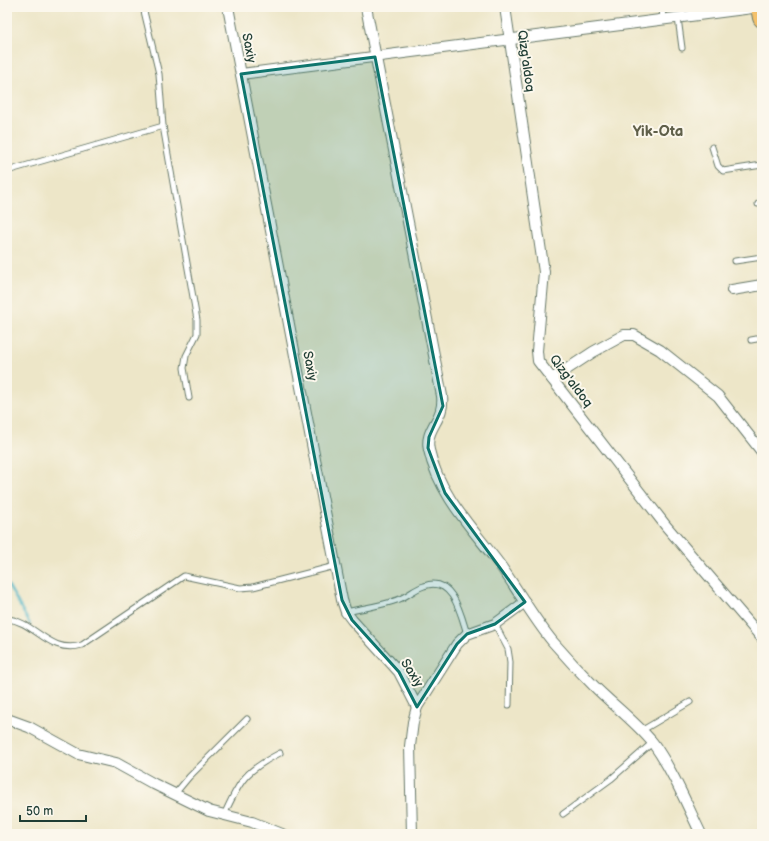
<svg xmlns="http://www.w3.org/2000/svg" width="769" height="841" viewBox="0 0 769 841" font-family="'Balsamiq Sans',sans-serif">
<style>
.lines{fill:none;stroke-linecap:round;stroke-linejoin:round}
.stream{stroke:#47b3c4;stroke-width:2.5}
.lane-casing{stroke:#677868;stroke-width:7}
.street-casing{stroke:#677868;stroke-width:12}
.highway-casing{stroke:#677868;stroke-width:20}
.lane{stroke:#fff;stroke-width:5}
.street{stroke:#fff;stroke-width:10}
.highway{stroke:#f4c16a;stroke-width:18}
.marked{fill:#0f766e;fill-opacity:0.2;stroke:#0f766e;stroke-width:3;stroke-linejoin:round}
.labels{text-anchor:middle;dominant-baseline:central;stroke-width:4;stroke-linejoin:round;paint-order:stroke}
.street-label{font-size:13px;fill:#1f3d34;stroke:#fbf7ec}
.quarter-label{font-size:15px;font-weight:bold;fill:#5f5f49;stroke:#fbf7ec}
</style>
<rect width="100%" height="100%" fill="#fbf7ec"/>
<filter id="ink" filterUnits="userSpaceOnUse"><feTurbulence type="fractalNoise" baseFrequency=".025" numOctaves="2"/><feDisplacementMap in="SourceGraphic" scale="8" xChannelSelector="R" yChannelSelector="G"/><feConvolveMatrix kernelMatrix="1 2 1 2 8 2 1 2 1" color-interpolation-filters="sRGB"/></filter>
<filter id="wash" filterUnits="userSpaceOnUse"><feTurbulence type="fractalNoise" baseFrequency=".012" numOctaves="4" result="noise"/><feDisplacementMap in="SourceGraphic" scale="16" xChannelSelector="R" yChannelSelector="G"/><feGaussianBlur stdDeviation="0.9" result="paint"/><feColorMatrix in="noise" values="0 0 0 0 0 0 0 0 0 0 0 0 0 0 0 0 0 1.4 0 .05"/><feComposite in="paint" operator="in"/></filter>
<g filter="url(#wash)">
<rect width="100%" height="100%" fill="#ede6c8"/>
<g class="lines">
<path class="stream" d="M7,583L30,624"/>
</g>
</g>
<g filter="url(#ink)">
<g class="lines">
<g class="lane-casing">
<g id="lane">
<path d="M143,7L159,74L163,126L197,320V334L186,356L184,368L189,398"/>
<path d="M662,7L663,20"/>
<path d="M678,18L682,48"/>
<path d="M712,147L718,166L723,171L762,165"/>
<path d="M7,171L163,126"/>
<path d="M758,204H762"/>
<path d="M735,261L762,257"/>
<path d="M751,340L762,338"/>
<path d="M346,612C363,608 381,606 397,600C407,597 414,589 424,586C453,575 461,615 467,634"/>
<path d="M7,619C35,621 49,655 82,645L184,576L240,588L253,587L335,566"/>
<path d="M495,624L508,649L510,662L509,705"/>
<path d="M641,731L690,702"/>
<path d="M174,795L189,777L247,719"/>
<path d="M563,814L611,779L652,743"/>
<path d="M224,815C240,780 245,771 280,753"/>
</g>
</g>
<g class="street-casing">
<g id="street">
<path d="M228,7L342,600L346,612L352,620L399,672L417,707"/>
<path d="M366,7L442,396C445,420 424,428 429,450C439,495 473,529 500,565C518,590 533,618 553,642C566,657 580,672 594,686C613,705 636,722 653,743C673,771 686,803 701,834"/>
<path d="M505,7L544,272L537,351L538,361L666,526L762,638"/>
<path d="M241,74L760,7"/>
<path d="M732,290L762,285"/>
<path d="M552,379L593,352L624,335H634L660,350L718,396L762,452"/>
<path d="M7,719L29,727L78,754L116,763L154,784L209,811L252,822L282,834"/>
<path d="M412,834L410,746L413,722L417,707L457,644L467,634L495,624L525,602"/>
</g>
</g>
<g class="highway-casing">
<path id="highway" d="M760,7L762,18"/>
</g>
<use href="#lane" class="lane"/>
<use href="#street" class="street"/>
<use href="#highway" class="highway"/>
</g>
</g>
<path class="marked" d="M375,57L443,406L429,437L428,448L445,493L525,602L495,624L467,634L457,644L417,707L399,672L352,620L342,600L241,74Z"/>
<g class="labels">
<g class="street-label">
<text transform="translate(249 48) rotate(79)">Saxiy</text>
<text transform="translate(526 61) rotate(82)">Qizg'aldoq</text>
<text transform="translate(310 366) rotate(79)">Saxiy</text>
<text transform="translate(571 381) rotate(53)">Qizg'aldoq</text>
<text transform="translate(412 673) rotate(58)">Saxiy</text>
</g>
<g class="quarter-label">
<text x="658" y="131">Yik-Ota</text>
</g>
</g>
<rect width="769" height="841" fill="none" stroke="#fbf7ec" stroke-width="24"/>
<path d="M20 815v6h66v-6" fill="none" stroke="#1f3d34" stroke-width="2"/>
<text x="26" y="815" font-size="12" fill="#1f3d34" stroke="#fbf7ec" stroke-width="3" paint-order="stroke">50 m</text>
</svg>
